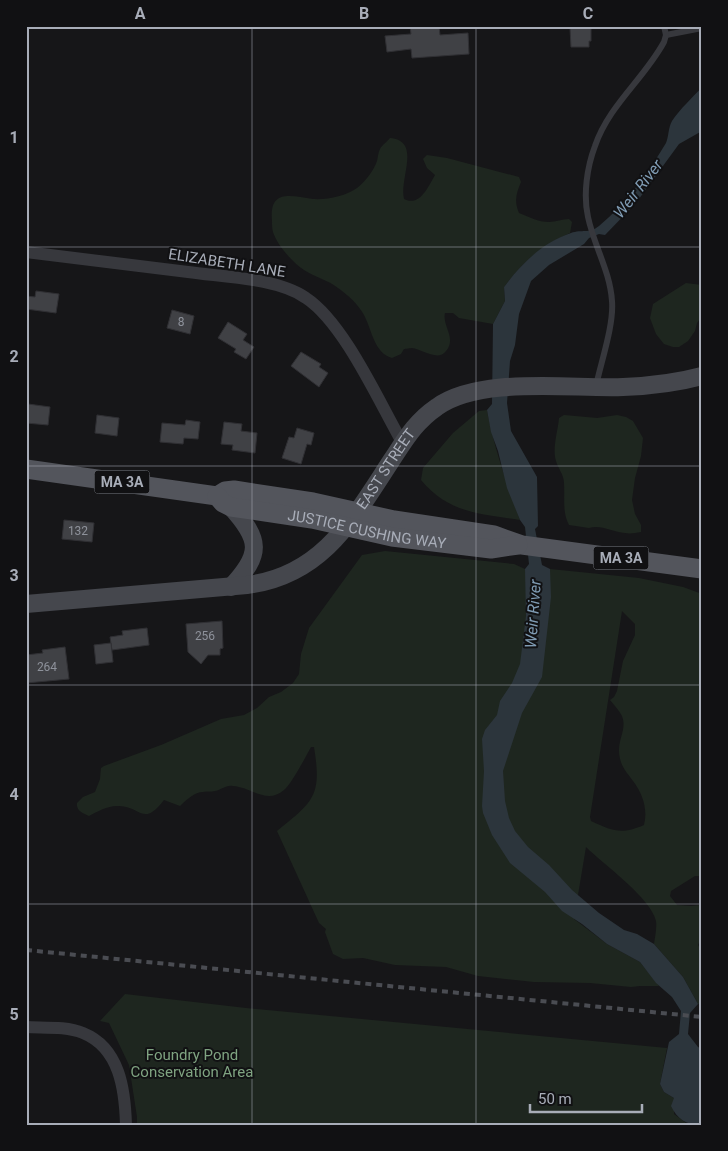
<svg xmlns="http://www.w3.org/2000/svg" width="728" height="1151" viewBox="0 0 728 1151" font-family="Roboto,sans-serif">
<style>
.green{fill:#1e261f;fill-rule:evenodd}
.water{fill:#2c353c}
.building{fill:#404145;stroke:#303034}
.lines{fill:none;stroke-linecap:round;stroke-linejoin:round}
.service{stroke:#37383d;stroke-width:6}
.minor{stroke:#37383d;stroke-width:12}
.secondary{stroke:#45474d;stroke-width:18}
.primary{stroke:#53555c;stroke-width:19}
.rail{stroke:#4a4c52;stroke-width:4;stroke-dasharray:6 5;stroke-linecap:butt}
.grid{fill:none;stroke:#a8adb8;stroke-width:1;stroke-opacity:0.55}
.labels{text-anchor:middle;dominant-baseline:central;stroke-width:4;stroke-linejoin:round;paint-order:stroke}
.number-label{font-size:12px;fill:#8e929b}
.shield{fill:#111113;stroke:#7b7e86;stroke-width:1}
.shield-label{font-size:14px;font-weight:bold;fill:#a8adb8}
.street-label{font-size:15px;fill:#a8adb8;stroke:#111113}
.park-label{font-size:15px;fill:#7fa381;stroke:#111113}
.water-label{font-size:16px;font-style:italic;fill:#7f9bb3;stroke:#111113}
.neatline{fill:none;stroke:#a8adb8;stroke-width:2}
.grid-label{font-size:16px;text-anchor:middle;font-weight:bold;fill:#a8adb8}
</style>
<rect width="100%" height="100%" fill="#161618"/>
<g class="green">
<path d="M390,138C422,141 399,178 404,199C420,207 428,187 435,175L427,168L423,159L427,155L447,158L519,177L521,182C516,194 514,201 519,213C529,217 538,222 549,222C556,222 562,219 569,219L572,222L570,233C542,245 523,262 504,287L505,301L493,324L459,318L453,313H445C442,326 457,338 446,351C438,362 422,349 412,348C411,348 405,349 404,349L401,354L392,358C374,353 372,330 364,315C358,304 348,295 338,288C328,280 315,277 304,270C293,263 277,245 273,232C272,229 272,224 272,221C269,188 291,196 313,199C327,200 346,196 357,188C365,182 374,170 377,161C378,157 378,153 380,149C382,145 387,142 390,138Z"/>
<path d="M686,283L702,285V316L697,323L695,331L688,341L679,347H673L664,344L656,334L650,318L653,304Z"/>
<path d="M487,410C494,448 507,484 520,520C481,514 448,513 421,480L423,468L453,433L479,411Z"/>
<path d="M564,415L597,418L617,415L626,417L633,421L643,438L641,456L635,478L632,500L635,514L641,525V532C635,533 630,534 625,533C613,532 600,524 589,528L569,525C562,512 565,498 564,483C564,475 558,468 556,461C552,448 558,431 559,418Z"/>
<path d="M385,551L514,564L525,569V573L550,576V569L639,578L683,587L702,594V876H695L671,891L670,896L677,905L691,906L702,905V936L698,945L702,951V1004H698L683,977L654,944C655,937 657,928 656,921C651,898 603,864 586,847L574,919L607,944L640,962L659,986H640L631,987L590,983L534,982L478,976L446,967L395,965L363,958L343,959L333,954L325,932L326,929L319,923L277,831C314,801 322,796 314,747H311C306,756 291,785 284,790C267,805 251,787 233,786C225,785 222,790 215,791C211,792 207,791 203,792C195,792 186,800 180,806L164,800C143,827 142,807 119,806C109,805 98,811 89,816C83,813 76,811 77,803L83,797L95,792L100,779L101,768L104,766L161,745L221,719L244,715L257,708L269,697L281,692L293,683L299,674L301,654L309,628L362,555ZM622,611L635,624V635L623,661L617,691L614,697L610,700C614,705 619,710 622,716C628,732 614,742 621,762C623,769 629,775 633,781C643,794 648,810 644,825C621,835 613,831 591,821L590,817Z"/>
<path d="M125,994L246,1008L667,1048L660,1084L664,1092L674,1098V1114L689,1125H137V1117L129,1065L109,1023L100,1021Z"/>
</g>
<path class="water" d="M702,87V131L679,144L636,203L605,235L599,234L589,238L584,244L549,265L531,281L519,314L515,345L510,361L507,403L511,431L537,477L538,526L535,529L542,565L550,569L551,597L542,677L522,713L503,771L505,801L509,818L515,831L528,847L549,865L572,890L599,913L624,930L637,934L654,944L683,977L698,1004L690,1013L688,1034L698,1047L702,1049V1082L700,1083L702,1086V1123L700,1125C687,1125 677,1119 671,1106L674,1098L664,1092L660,1084L669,1042L679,1034L681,1011L672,997L656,983L640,962L607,944L582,924L562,911L545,892L510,863L492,835L483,813L482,806L484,771L482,739L485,730L497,715L500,701L512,683L520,664L526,616L525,569L529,564L525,527L520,520L507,488L498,451L491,432L487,410L492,404L493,324L505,301L504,287C521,264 543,242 571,233C582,229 589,234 599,226C626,204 648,173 666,143C669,136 668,128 672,121C680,109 692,98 702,87Z"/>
<g class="building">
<path d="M410,26H439L440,35L468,33L469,54L412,58L411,49L387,52L385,36L411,34Z"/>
<path d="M576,26H591V41H589V47H571L570,28H576Z"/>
<path d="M36,291L59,294L56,313L26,309V296L35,297Z"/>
<path d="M172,310L194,316L190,334L167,328Z"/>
<path d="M228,322L247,334L243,340L254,347L246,359L234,352L236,349L218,338Z"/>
<path d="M301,352L321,364L319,367L328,373L319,387L291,366Z"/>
<path d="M28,404L50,407L48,425L26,423Z"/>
<path d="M97,415L119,418L117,436L95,433Z"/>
<path d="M186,420L200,422L198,439L184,438L183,444L160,442L162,423L185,425Z"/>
<path d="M224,422L242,424L241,431L257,433L255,453L232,450L233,445L221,444Z"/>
<path d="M297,428L314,433L311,445L307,444L301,464L282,458L289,437L294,438Z"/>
<path d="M64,520L94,523L92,542L62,539Z"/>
<path d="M222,621L223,648L220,649V655H208L201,664L188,652L186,624Z"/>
<path d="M147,628L149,645L112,650L110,637L123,635L122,631Z"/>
<path d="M111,643L113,662L96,664L94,645Z"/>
<path d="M65,647L69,679L26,683V655L43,653L42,650Z"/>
</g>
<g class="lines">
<g class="service">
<path d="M666,35L702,28"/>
<path d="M596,386C601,362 614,325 612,301C610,271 594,246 588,217C583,195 587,167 595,146C609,105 644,79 664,42L666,35L664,26"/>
</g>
<g class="minor">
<path d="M26,252C80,259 134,265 188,272C222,277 278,278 306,298C344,323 379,402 402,442"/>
<path d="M26,1027C44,1028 66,1026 83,1033C120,1048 125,1090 126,1125"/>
</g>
<g class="secondary">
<path d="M231,507C261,540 262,554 231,587"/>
<path id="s1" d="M26,604L247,585C322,576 353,519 391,461C405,440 415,422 437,407C480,376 570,389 623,387C650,386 676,383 702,376"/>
</g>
<g class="primary">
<path d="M26,469L217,496L225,491L234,490L313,502L394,520L494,535L522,545L702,569"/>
<path id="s2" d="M217,496L223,503L231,507L312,519L392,537L491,549L518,545"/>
</g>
<path class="rail" d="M26,950L702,1017"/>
</g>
<path class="grid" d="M252,26V1125M476,26V1125M26,247H702M26,466H702M26,685H702M26,904H702"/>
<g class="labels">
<g class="number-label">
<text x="181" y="322">8</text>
<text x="78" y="531">132</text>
<text x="205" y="636">256</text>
<text x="47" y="667">264</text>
</g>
<g class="shield">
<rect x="94.5" y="470.5" width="55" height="23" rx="4"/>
<rect x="593.5" y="546.5" width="55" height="23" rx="4"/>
</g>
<g class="shield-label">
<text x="122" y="482">MA 3A</text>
<text x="621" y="558">MA 3A</text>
</g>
<g class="street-label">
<text transform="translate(227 263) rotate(9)">ELIZABETH LANE</text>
<text stroke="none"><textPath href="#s1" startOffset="410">EAST STREET</textPath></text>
<text stroke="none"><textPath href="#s2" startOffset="156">JUSTICE CUSHING WAY</textPath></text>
</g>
<g class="park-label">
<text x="192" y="1055">Foundry Pond<tspan x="192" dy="17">Conservation Area</tspan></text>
</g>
<g class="water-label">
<text transform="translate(638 189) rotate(-52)">Weir River</text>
<text transform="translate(533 614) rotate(-86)">Weir River</text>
</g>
</g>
<rect width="728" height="1151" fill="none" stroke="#111113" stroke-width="55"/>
<path d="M530 1104v8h112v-8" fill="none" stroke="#a8adb8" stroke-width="2.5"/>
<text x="538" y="1104" font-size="15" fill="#a8adb8" stroke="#111113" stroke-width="4" paint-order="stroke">50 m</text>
<rect x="28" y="28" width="672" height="1096" class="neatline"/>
<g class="grid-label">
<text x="140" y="19">A</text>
<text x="364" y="19">B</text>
<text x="588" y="19">C</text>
<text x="14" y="143">1</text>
<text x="14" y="362">2</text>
<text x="14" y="581">3</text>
<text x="14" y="800">4</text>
<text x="14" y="1020">5</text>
</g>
</svg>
